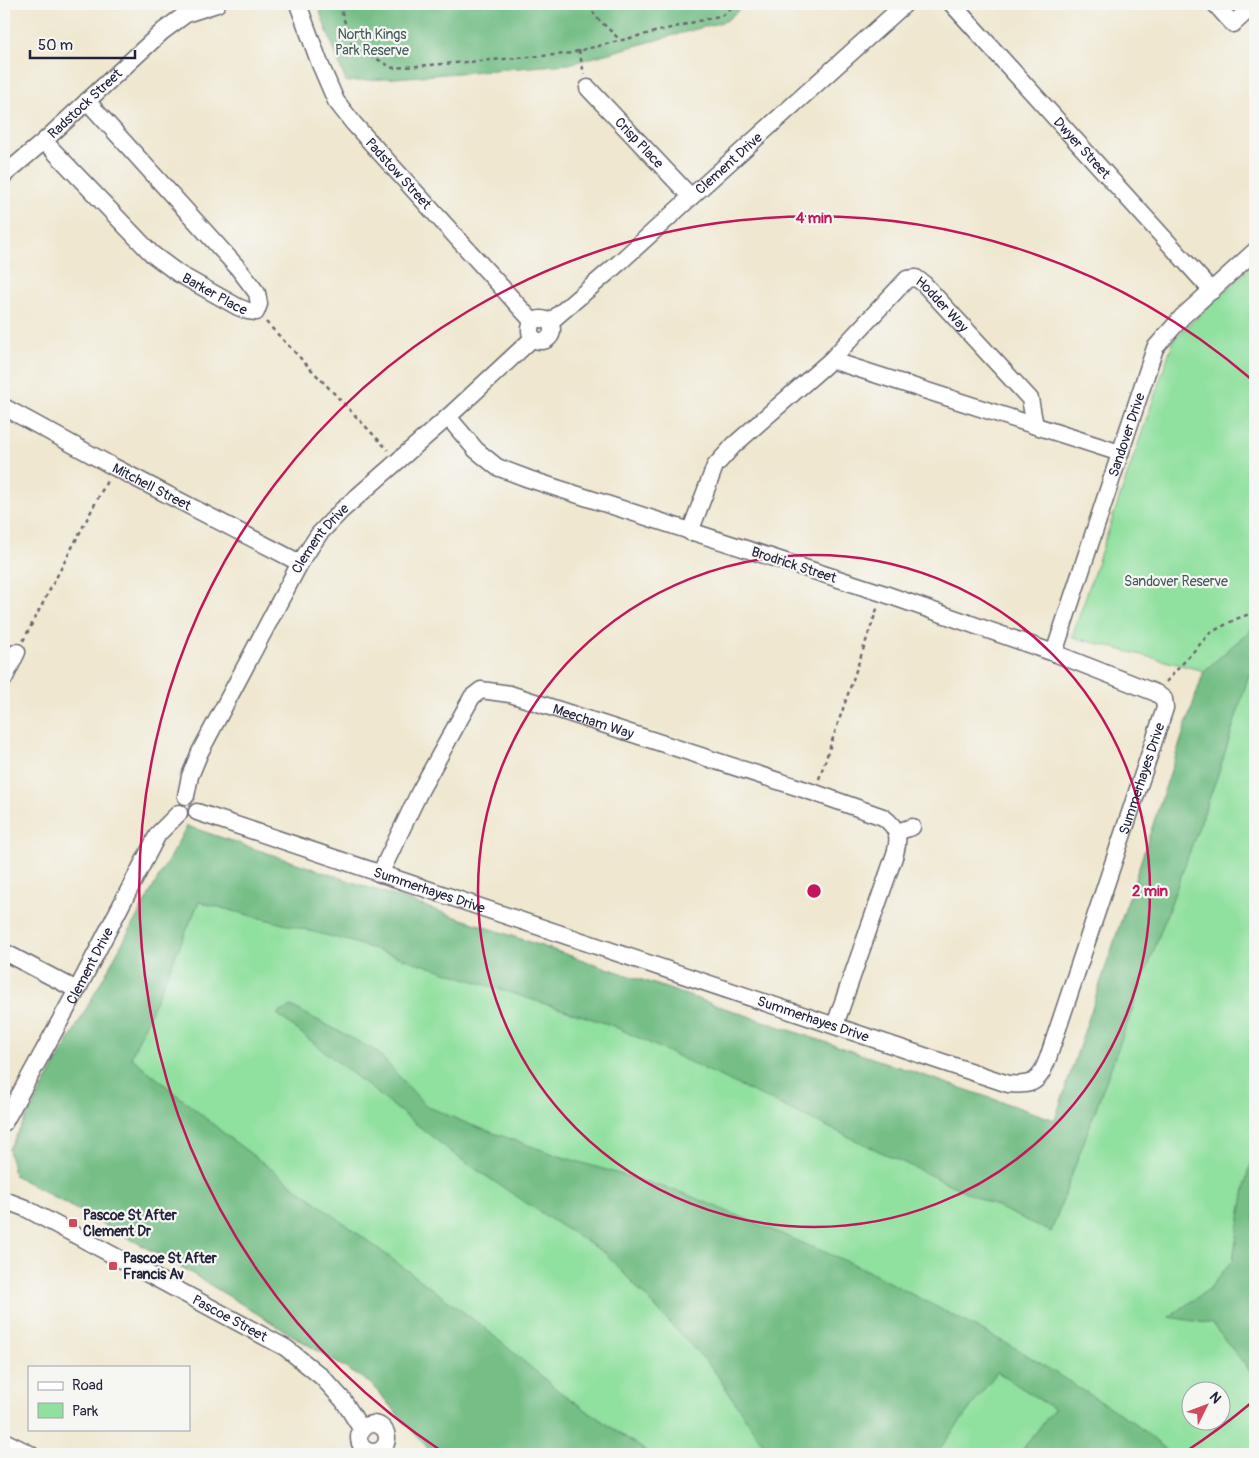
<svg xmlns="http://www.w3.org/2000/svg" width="1259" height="1458" viewBox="0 0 1259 1458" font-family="Pangolin,sans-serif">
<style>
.green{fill:#90e09f;stroke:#59816d;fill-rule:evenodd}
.forest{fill:#74be86;stroke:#4b7060}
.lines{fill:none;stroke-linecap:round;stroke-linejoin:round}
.minor-casing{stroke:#6a676f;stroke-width:19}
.path{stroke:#6a676f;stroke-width:2.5;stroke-dasharray:4 4;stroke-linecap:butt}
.minor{stroke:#fff;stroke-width:16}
.ring{fill:none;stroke:#c2185b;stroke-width:2.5}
.poi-dot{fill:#d1495b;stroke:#f6f6f2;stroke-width:2}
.labels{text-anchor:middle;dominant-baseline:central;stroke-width:4.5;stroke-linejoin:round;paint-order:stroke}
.park-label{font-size:14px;fill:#435b59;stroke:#f6f6f2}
.street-label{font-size:14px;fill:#22223b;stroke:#f6f6f2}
.poi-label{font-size:14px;font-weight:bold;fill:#22223b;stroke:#f6f6f2;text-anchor:start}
.centre{fill:#c2185b;stroke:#f6f6f2;stroke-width:2.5}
.ring-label{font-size:15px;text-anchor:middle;font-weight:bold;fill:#c2185b;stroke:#f6f6f2;stroke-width:4.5;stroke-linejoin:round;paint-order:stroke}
</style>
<rect width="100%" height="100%" fill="#f6f6f2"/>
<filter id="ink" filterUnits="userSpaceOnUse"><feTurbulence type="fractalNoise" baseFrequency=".02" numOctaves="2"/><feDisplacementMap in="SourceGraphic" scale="10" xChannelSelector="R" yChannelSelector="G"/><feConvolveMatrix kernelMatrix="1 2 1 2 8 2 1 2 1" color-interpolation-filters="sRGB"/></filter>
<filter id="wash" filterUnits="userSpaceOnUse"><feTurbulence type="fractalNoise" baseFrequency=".0096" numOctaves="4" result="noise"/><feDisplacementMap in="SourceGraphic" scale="20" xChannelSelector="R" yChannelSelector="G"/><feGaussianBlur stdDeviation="1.12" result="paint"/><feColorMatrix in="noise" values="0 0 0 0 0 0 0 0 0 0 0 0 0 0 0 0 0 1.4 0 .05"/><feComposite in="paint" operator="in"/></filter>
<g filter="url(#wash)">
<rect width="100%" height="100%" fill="#efe7cf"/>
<path class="green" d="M1255,263V1454H433L370,1383L183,1268L14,1175L9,1149L187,826L1055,1120L1204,671L1072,637L1174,339ZM1192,1390H1222V1420H1192Z"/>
<g class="forest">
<path d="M317,4H746L726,21L569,64L346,82Z"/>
<path d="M1255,626V655L1220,769L1051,1232L611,1025L352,942L199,902L131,1057L231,1139L482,1326L560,1392L650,1454H433L370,1383L183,1268L14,1175L9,1149L187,826L1055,1120L1204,671Z"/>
<path d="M291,1006L376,1051L426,1106L471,1125L559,1156L683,1193L858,1266L1019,1350L1133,1422L1171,1454H1019L1054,1409L997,1372L936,1454H777L760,1440L713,1369L605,1253L558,1224L459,1158L277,1014Z"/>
<path d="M1255,1156V1377L1212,1324L1169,1317L1209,1289L1233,1259L1248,1171Z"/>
</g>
</g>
<g filter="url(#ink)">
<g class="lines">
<g class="minor-casing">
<g id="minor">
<path id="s1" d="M298,4L320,64L336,101L354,124L533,322"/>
<path id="s2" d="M952,4L1212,291"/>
<path d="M1215,4L1233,24L1255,4"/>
<path id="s3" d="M588,88L691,197"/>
<path id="s4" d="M44,141L152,254L179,274L238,307L248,311L256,312L259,304L257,293L238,268L87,101"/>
<path id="s5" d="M4,175L44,141L163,31L186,14L217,4"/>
<circle cx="541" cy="330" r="11"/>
<path id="s6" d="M550,322L620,262L691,197L905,4"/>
<path d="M831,360L1120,453"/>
<path id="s7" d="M4,407L114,467L300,563"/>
<path id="s8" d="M690,532L715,466L734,445L831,360L907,279L916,278L924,284L1030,399L1035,426"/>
<path id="s9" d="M1054,653L1155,348L1182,317L1255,251"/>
<path d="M4,679L17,652"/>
<path id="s10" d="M186,796L190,776L200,752L300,563L319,534L342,510L448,417L533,338"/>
<path id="s11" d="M197,812L1008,1084C1034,1086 1039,1082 1048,1058L1165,708L1164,699L1156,693L1054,653L882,593L529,479L497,467L476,450L448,417"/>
<path d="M897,832L912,827"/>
<path id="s12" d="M380,874L420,791L472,697L481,690L510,694L815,793L883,817C898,828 900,837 895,854L835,1025"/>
<path d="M4,952L77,990"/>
<path id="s13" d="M4,1123L77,990L158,834L179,813"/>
<path id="s14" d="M4,1200L25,1208L286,1348L322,1377L343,1400L362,1430"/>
<circle cx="373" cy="1438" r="14"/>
<path d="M4,1441L30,1454"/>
</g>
</g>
<g class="path">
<path d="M339,4L352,45L393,68L566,54L723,15L736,4"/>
<path d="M590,4L595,16L620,40"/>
<path d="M579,50L584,74"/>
<path d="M266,322L388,450"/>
<path d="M23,641L108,479"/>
<path d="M1166,682L1210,633L1236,619L1255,612"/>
<path d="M819,779L878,606"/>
</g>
<use href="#minor" class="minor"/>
</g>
</g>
<g class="ring">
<circle cx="814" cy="891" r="336"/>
<path d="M1251 1403A673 673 0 0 1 1185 1452M443 1452A673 673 0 1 1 1251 379"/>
</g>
<g class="poi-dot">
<rect x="68" y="1218" width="10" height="10" rx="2.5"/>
<rect x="108" y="1261" width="10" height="10" rx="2.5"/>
</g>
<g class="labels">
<g class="park-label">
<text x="372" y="34">North Kings<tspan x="372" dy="16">Park Reserve</tspan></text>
<text x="1176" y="581">Sandover Reserve</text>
</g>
<g class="street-label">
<text stroke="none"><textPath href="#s5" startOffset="108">Radstock Street</textPath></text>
<text stroke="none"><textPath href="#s3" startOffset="75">Crisp Place</textPath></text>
<text stroke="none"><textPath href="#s2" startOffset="194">Dwyer Street</textPath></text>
<text stroke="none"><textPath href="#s6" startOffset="239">Clement Drive</textPath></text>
<text stroke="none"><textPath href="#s1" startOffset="200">Padstow Street</textPath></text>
<text stroke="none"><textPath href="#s4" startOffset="231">Barker Place</textPath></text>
<text stroke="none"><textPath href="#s8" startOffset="385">Hodder Way</textPath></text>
<text stroke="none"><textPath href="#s9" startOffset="230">Sandover Drive</textPath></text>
<text stroke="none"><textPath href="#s7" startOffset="168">Mitchell Street</textPath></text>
<text stroke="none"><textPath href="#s10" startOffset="292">Clement Drive</textPath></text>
<text transform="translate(794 565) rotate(18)">Brodrick Street</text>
<text stroke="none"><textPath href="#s12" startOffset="328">Meecham Way</textPath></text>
<text stroke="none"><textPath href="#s11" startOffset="1204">Summerhayes Drive</textPath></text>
<text stroke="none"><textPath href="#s11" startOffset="245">Summerhayes Drive</textPath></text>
<text stroke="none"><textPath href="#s13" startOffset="179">Clement Drive</textPath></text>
<text stroke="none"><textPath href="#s11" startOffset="650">Summerhayes Drive</textPath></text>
<text stroke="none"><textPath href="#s14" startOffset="255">Pascoe Street</textPath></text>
</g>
<g class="poi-label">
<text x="83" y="1215">Pascoe St After<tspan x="83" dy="16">Clement Dr</tspan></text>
<text x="123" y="1258">Pascoe St After<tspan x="123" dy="16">Francis Av</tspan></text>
</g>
</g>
<circle cx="814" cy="891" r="8" class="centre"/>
<g class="ring-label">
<text x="814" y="223">4 min</text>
<text x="1150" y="896">2 min</text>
</g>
<rect width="1259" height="1458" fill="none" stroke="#f6f6f2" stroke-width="20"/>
<rect x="28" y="1366" width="162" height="65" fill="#f6f6f2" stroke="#a1a1a9"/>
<rect x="38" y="1382" width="25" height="8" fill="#ffffff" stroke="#a1a1a9"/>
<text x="72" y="1390" font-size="15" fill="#22223b">Road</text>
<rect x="38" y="1403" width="25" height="15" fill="#90e09f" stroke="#a1a1a9"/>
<text x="72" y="1416" font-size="15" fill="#22223b">Park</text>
<g transform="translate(1206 1406) rotate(48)"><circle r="24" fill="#f6f6f2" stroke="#a1a1a9"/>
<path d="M0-4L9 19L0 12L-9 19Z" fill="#d1495b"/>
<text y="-8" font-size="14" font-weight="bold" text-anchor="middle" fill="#22223b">N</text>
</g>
<path d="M30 50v8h105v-8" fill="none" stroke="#22223b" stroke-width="2.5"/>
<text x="38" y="50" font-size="15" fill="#22223b" stroke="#f6f6f2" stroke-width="4" paint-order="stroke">50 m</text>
</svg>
